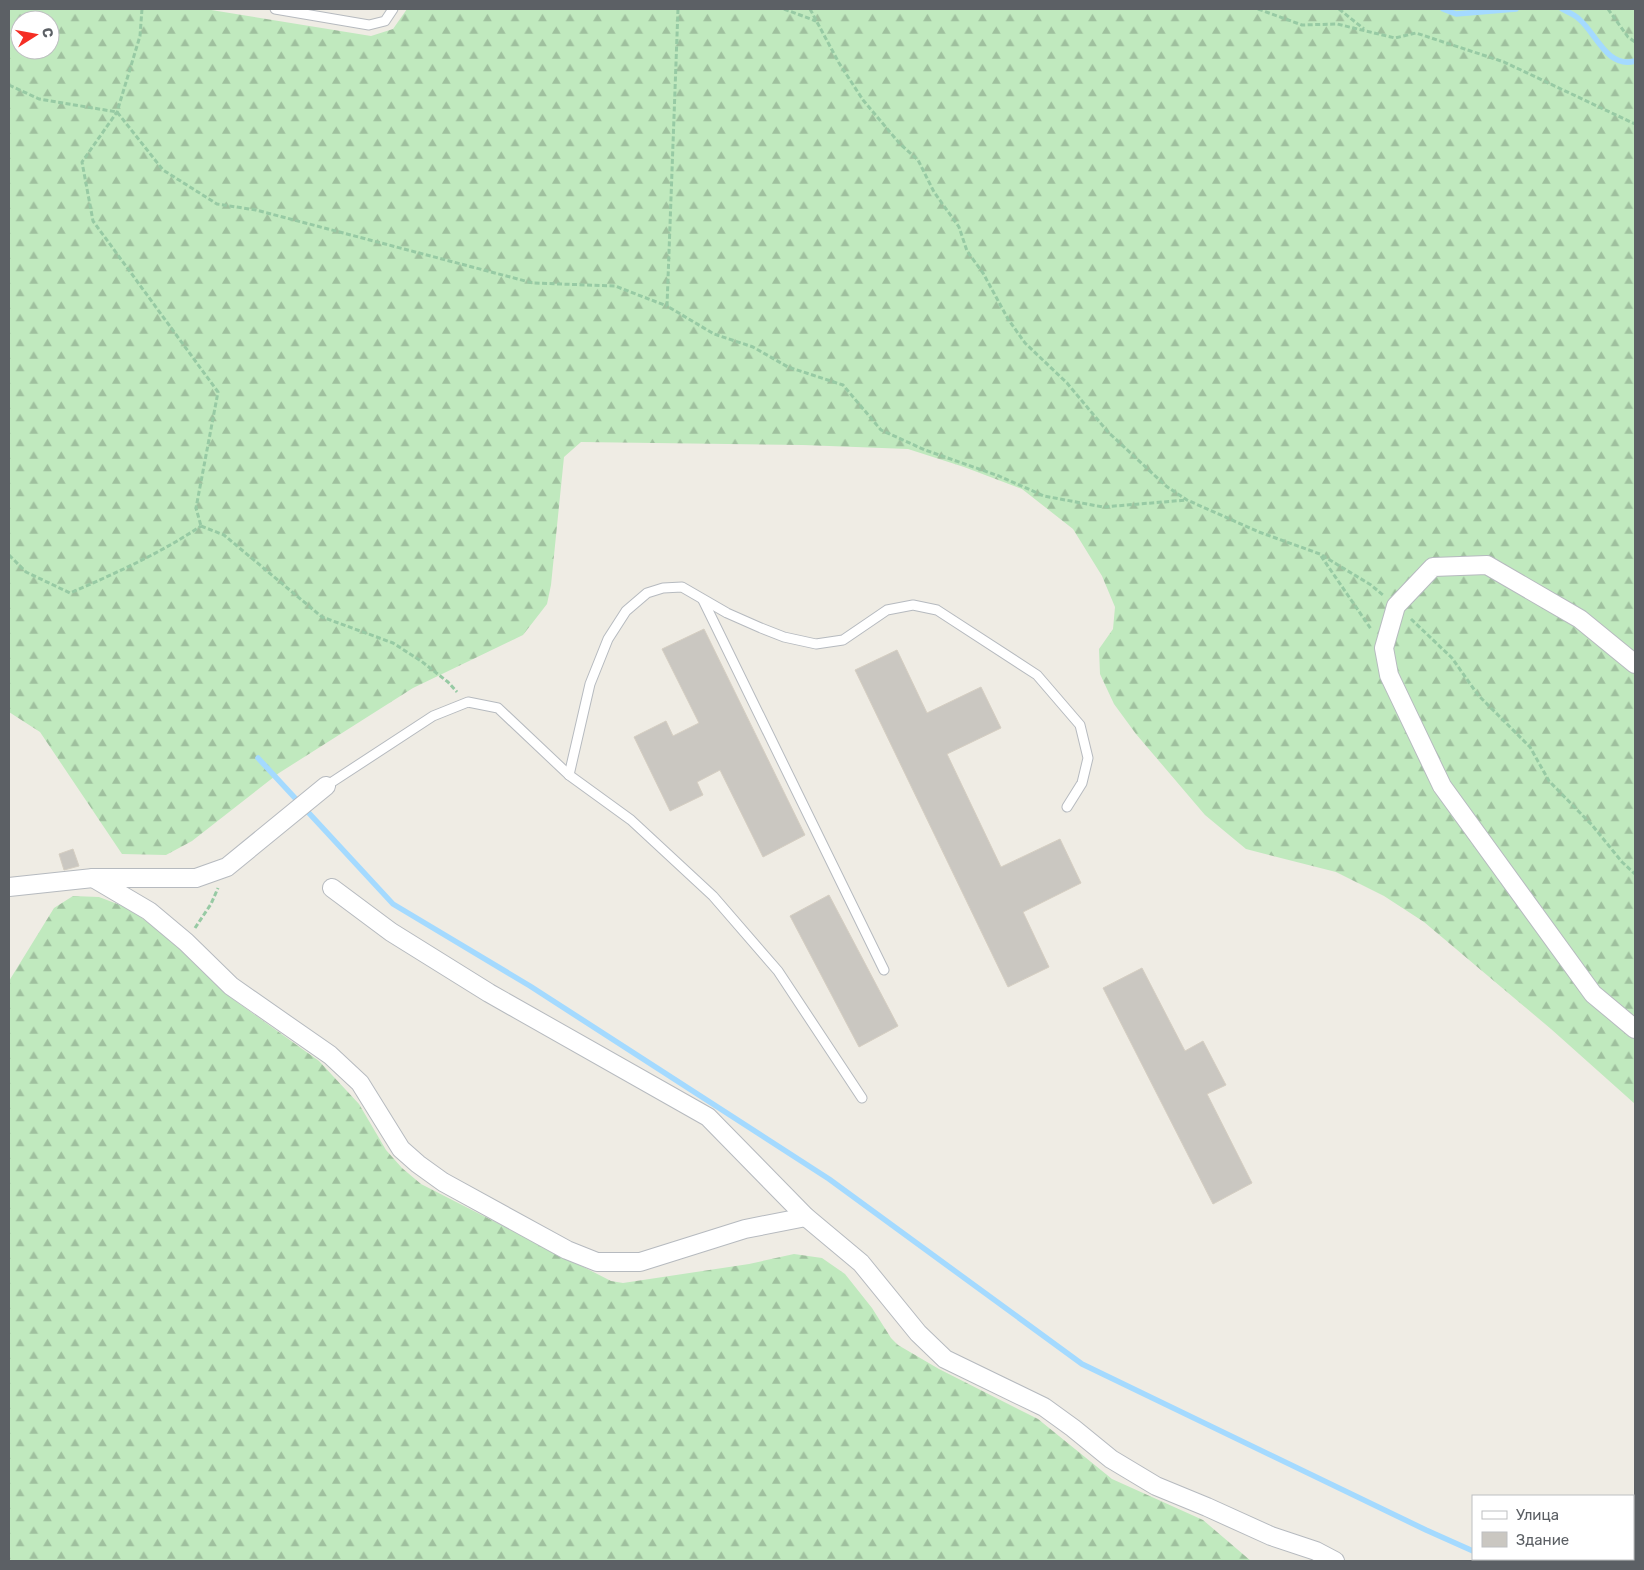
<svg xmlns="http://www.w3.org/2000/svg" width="1644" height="1570" viewBox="0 0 1644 1570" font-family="Rubik,sans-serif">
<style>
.forest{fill:url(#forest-firs);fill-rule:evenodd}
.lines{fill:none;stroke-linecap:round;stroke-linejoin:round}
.stream{stroke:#a4daff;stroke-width:5.5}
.building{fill:#cac7c1;stroke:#d5cec2}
.service-casing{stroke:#b6babf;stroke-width:11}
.minor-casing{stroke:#b6babf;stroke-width:20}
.path{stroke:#97caa4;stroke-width:3;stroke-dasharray:5 2.5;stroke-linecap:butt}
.service{stroke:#fff;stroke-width:9}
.minor{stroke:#fff;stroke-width:18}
</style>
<defs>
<pattern id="forest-firs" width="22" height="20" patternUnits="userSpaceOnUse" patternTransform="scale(1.25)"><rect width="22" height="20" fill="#c0e9be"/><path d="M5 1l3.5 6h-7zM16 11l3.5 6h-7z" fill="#9fc09e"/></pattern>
</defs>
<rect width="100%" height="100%" fill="#efece4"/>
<g class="forest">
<path d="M9,9H205L371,36L393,29L407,9H1635V1104L1551,1029L1424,922L1384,896L1336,872L1246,849L1205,815L1136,734L1114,704L1100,674L1099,649L1113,629L1115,607L1102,576L1073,529L1022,489L964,467L908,449L803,445L581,442L564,457L551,585L547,604L523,635L413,688L279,773L192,841L166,855L122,854L40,732L9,712ZM20,20H50V50H20Z"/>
<path d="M73,896L99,897L128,908L180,946L230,997L319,1061L359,1104L386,1150L402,1168L421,1184L611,1281L623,1283L749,1264L794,1254L822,1258L845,1274L872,1308L891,1338L898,1345L939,1369L1038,1419L1112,1479L1203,1520L1251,1561H9V981L54,908Z"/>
</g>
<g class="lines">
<g class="stream">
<path d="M1443,9L1456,14L1516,9"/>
<path d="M1562,9C1567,12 1574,14 1579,19C1596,33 1607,69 1635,61"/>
<path d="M258,758L393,904L530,986L829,1179L1082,1364L1426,1530L1473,1551"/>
<path d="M1489,1559L1495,1561"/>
</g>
</g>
<g class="building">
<path d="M704,629L805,835L763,857L720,770L697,782L703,795L670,811L634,737L666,721L673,736L699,723L662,649Z"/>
<path d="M897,650L927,713L981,687L1001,728L947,754L1001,867L1060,839L1081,883L1023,912L1049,967L1008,987L855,670Z"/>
<path d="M73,849L79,866L64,870L59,854Z"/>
<path d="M829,895L898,1026L859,1047L790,916Z"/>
<path d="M1142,968L1185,1051L1203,1041L1226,1085L1207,1094L1252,1183L1213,1204L1103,988Z"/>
</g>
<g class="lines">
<g class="service-casing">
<g id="service">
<path d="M275,9L369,25L385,21L393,9"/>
<path d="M703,600L884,970"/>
<path d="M569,775L590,684L608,639L626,611L647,593L663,588L682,587L727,613L761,628L784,637L816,644L843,640L887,610L913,605L937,610L1037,675L1080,725L1088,758L1082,783L1067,807"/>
<path d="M326,786L433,716L468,702L498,708L569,775L631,820L713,896L778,971L862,1098"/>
</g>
</g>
<g class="minor-casing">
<g id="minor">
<path d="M1635,664L1580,619L1487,565L1433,567L1396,606L1384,648L1389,675L1442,786L1593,994L1635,1029"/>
<path d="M93,878L149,911L186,942L231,986L330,1055L360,1083L401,1149L418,1164L443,1182L567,1250L597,1262H640L745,1229L806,1217"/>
<path d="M9,887L93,878H196L227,867L326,786"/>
<path d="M332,888L391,932L489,993L708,1117L806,1217L861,1263L918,1333L945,1359L1044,1407L1073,1428L1111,1459L1156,1486L1207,1507L1271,1536L1316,1551L1335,1561"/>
</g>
</g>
<g class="path">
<path d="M142,9L140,36L117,112L82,162L93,221L218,392L196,508L201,526"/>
<path d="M678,9L667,306L714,334L753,347L788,367L843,385L881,430L925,450L999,476L1044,496L1103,507L1187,500"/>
<path d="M784,9L816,21"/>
<path d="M810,9L839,63L863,100L900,144L918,160L934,192L959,227L967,251L983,273L1008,319L1025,343L1067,383L1108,432L1166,486L1187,500L1259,532L1320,554L1371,585L1383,595"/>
<path d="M1258,9L1302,25L1337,24L1395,38L1416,33L1504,62L1635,124"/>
<path d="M1339,9L1364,29"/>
<path d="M1608,9L1628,37L1635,42"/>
<path d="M9,85L39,99L117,112L163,170L217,204L256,210L533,283L615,286L667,306"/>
<path d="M201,526L224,535L322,617L393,643L421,661L448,682L457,692"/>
<path d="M9,555L26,572L70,593C116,573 159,554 201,526"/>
<path d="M1321,556L1371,629"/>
<path d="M1411,619L1452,658L1478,695L1530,747L1549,781L1592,825L1622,862L1635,874"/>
<path d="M195,928L211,904L218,888"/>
</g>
<use href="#service" class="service"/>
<use href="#minor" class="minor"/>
</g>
<rect width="1644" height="1570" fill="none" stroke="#5c6065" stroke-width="20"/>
<rect x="1472" y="1495" width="162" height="65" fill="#ffffff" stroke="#bebfc1"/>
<rect x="1482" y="1511" width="25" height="8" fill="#ffffff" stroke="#bebfc1"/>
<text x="1516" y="1520" font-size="15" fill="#5c6065">Улица</text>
<rect x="1482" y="1532" width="25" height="15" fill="#cac7c1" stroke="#bebfc1"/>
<text x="1516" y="1545" font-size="15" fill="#5c6065">Здание</text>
<g transform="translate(35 35) rotate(79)"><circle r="24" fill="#ffffff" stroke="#bebfc1"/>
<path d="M0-4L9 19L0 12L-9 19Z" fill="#f52e24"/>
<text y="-8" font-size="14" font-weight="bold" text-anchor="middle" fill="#5c6065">С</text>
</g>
</svg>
